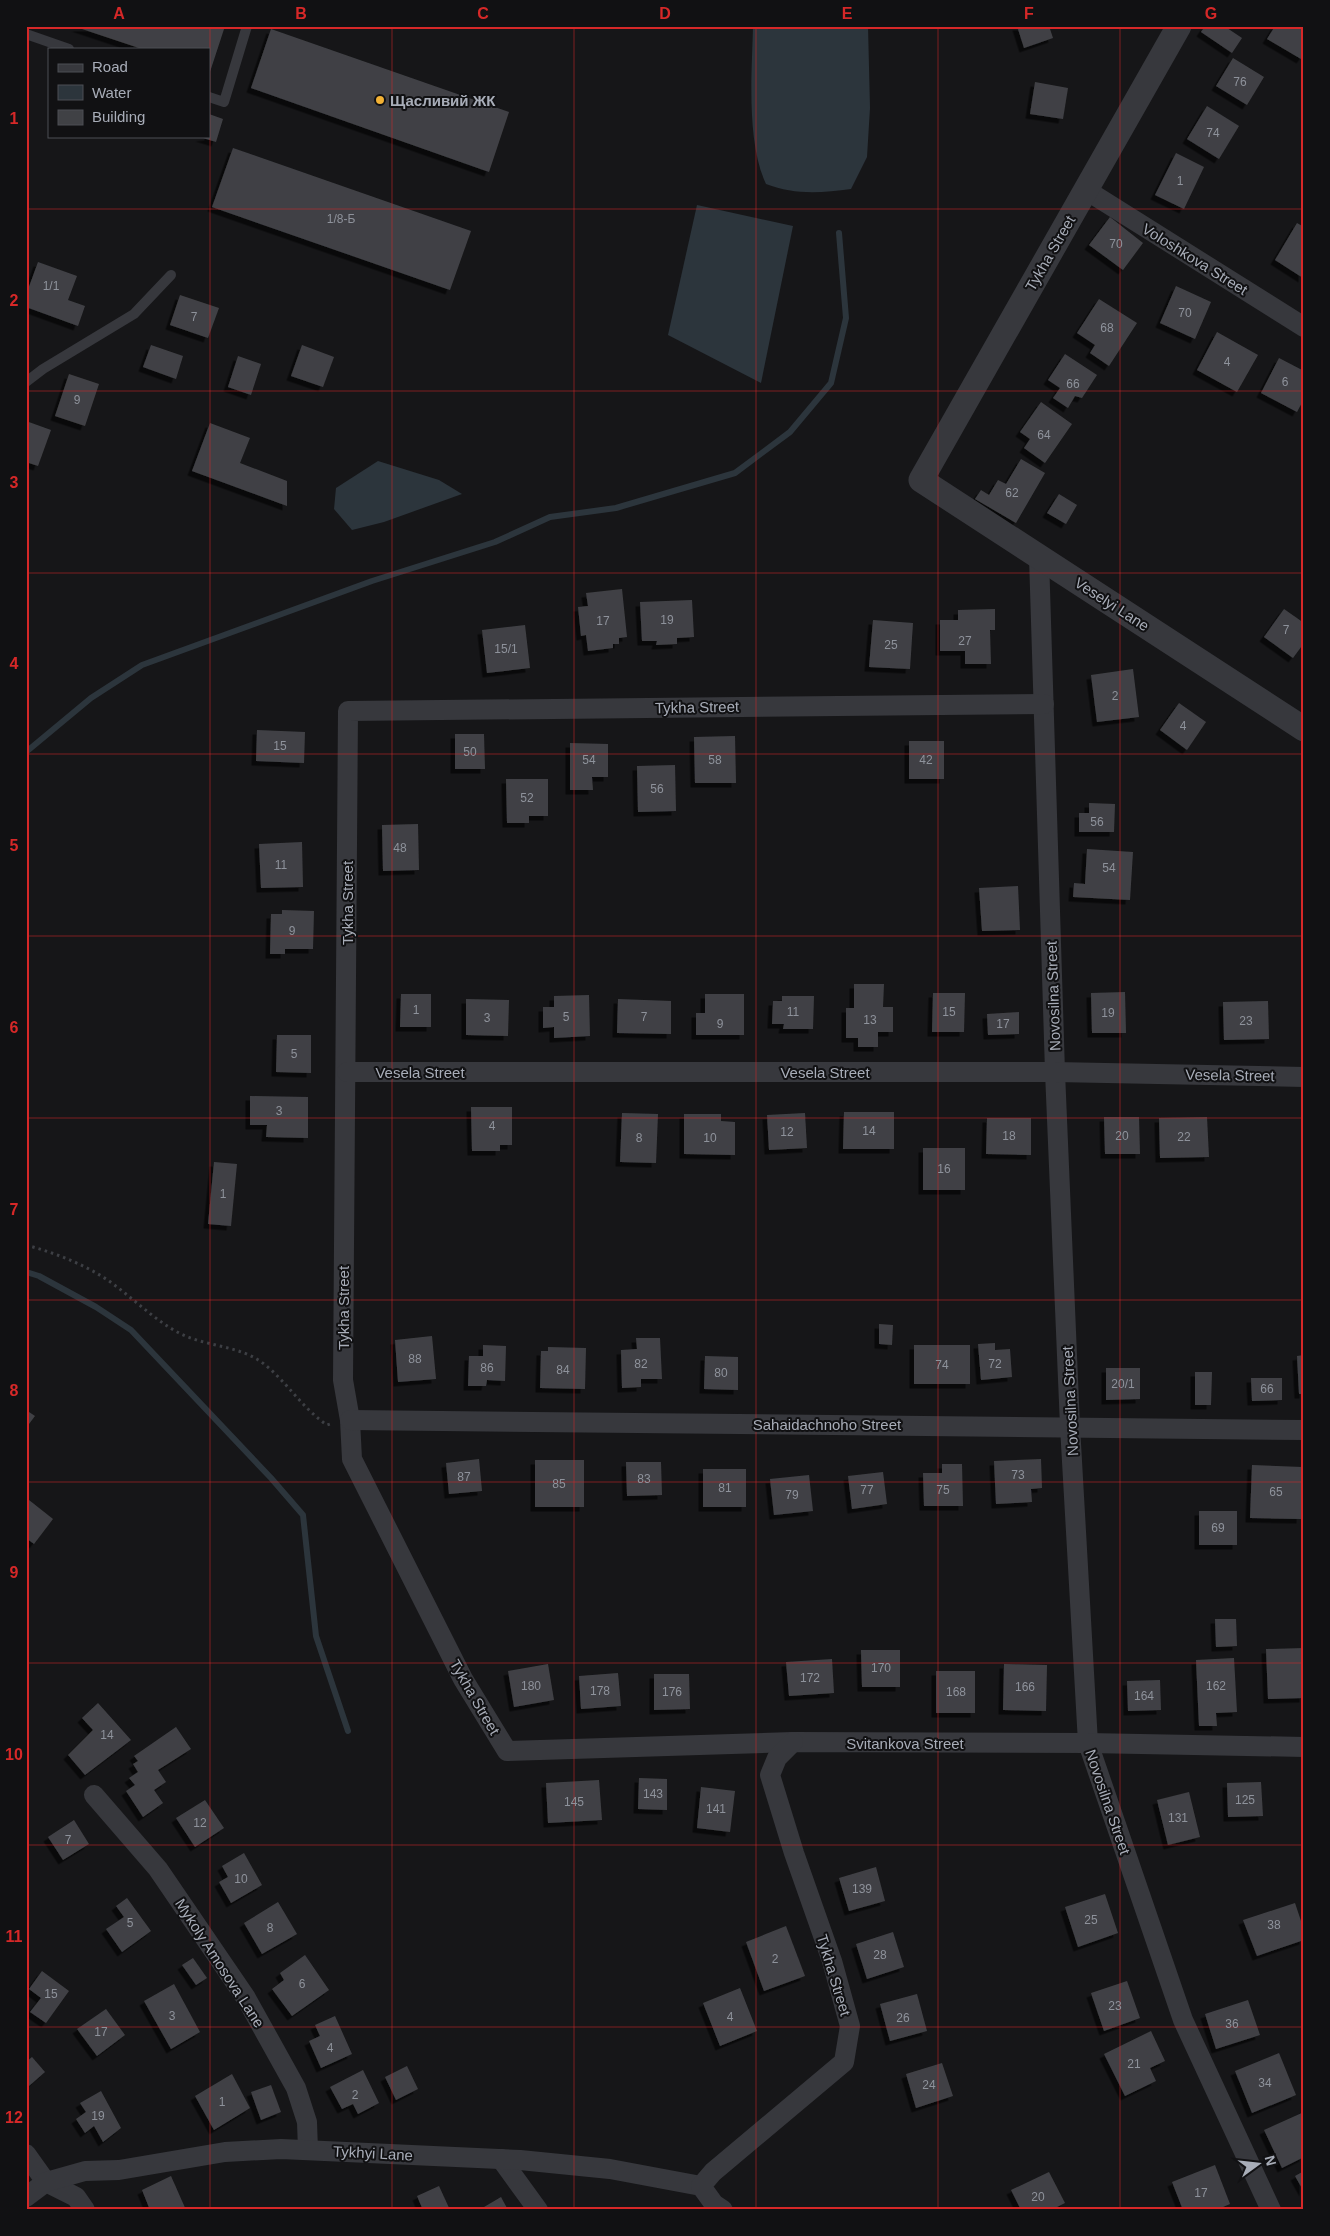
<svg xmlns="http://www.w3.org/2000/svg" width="1330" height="2236" viewBox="0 0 1330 2236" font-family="Arial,sans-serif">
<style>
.water{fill:#2c353c}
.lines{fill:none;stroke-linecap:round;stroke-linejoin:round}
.stream{stroke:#2c353c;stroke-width:6}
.building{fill:#404145;filter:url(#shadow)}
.path{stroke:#3d3f44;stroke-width:3;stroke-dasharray:2.5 4;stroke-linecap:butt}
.service{stroke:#37383d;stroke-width:10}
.minor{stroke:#37383d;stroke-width:20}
.tertiary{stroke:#37383d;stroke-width:25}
.grid{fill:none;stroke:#d62828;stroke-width:1;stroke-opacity:0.55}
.poi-dot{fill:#f2b134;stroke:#111113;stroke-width:2}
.labels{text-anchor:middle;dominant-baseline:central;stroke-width:4;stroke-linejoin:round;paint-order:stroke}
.number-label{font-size:12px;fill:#8e929b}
.poi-label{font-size:15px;font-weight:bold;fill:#a8adb8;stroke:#111113;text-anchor:start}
.street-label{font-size:15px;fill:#a8adb8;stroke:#111113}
.neatline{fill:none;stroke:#d62828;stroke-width:2}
.grid-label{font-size:16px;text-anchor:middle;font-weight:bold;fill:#d62828}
</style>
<defs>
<filter id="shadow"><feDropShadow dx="-4.5" dy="4.5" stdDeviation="0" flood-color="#0009"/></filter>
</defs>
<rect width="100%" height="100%" fill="#161618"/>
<g class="water">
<path d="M753,26H868L870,108L867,157L851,189C821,193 794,195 766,184C746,141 752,73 753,26Z"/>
<path d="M697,205L793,226L761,383L668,335Z"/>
<path d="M378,461L439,480L462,494L384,522L352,530L334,509L336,488Z"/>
</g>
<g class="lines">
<g class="stream">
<path d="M26,752L91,698L142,665L372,581L495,542L550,517L616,508L735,473L790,432L831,383L846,318L839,233"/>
<path d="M26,1272L39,1276L96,1307L131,1330L271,1478L303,1515L316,1636L348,1731"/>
</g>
</g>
<g class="building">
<path d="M225,26L209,75V49H142L76,27Z"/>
<path d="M1017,26H1049L1053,38L1024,48Z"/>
<path d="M1205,26H1224L1242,38L1232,53L1201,32Z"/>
<path d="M1275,26H1304V55L1301,59L1267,39Z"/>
<path d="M271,29L509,112L489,172L251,88Z"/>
<path d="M1233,58L1264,77L1247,105L1216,86Z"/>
<path d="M1035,82L1068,88L1063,119L1030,114Z"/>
<path d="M1207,106L1239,126L1219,159L1187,139Z"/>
<path d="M209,114L223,119L216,142L200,137L209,136Z"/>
<path d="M233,148L471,231L450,290L212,207Z"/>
<path d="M1176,153L1204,167L1184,209L1155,195Z"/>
<path d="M1110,217L1143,243L1123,270L1089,245Z"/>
<path d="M1297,223L1304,227L1303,278L1275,260Z"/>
<path d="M38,262L77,276L68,300L85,306L78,326L26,307V295Z"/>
<path d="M1176,286L1211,302L1195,339L1160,323Z"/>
<path d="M180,295L219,308L208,338L170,325Z"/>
<path d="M1099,299L1137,323L1109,366L1090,353L1095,345L1077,333Z"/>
<path d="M1217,332L1258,355L1237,392L1197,370Z"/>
<path d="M151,345L183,356L176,379L143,367Z"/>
<path d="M302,345L334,357L323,387L291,376Z"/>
<path d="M1065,354L1097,375L1082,398L1075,396L1068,408L1053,398L1060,388L1048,380Z"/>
<path d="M238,356L261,364L251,395L228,387Z"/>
<path d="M1279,358L1304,371V399L1297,412L1261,393Z"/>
<path d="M69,374L99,384L85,426L55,416Z"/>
<path d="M1041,402L1072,424L1045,463L1024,448L1030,439L1020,432Z"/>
<path d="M26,421L51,430L38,466L26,462Z"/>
<path d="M210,423L250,438L240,463L287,481V506L192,471Z"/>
<path d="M1021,459L1045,473L1016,523L975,499L981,490L989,495L998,480L1006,484Z"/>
<path d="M1059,494L1077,505L1066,524L1047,513Z"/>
<path d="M622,589L627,637L619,638V644H613V648L588,651L586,635L581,636L578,607L588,606L586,593Z"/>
<path d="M692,600L694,637L677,638V644L656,645L657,641H642L640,602Z"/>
<path d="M995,609V630H990L991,664H965V651H940V620H958V610Z"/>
<path d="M1284,609L1304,623V643L1293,658L1264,637Z"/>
<path d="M873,620L913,623L910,669L869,667Z"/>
<path d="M525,625L530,668L487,673L482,630Z"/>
<path d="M1133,669L1139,717L1097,722L1091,675Z"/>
<path d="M1179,703L1206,722L1187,750L1160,730Z"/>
<path d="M257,730L305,732L304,763L256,761Z"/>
<path d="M455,734H484L485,769H455Z"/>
<path d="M735,736L736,783H695L694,737Z"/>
<rect x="909" y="741" width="35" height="38"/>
<path d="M570,743L608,744V777H592L593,790H570Z"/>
<path d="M675,765L676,811L638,812L637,766Z"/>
<path d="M506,779H548V816H529V823H507Z"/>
<path d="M1089,803L1115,804L1114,832H1079V813H1089Z"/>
<path d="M418,824L419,870L383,871L382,825Z"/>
<path d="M302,842L303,887L261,888L259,844Z"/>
<path d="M1087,849L1133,852L1130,900L1073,897L1074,883L1085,884Z"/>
<path d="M1018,886L1020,930L982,931L979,888Z"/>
<path d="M282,910L314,911L313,949H285V954H270L271,914H282Z"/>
<path d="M854,984H884L883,1007H893V1032H878V1047H858V1038H846V1008H854Z"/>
<path d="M1125,992L1126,1033H1092L1091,993Z"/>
<path d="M933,993H965L964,1032H932Z"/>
<path d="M401,994H431V1027H400Z"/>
<path d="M705,994H744V1035H696V1013H705Z"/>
<path d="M589,995L590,1036L554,1038V1027L543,1028V1007H554V996Z"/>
<path d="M782,996H814L813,1029H783L784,1024H772L773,1001H782Z"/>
<path d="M466,999L509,1000L508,1036L466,1035Z"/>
<path d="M618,999L671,1001V1034L617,1033Z"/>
<path d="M1268,1001L1269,1039L1224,1040L1223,1002Z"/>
<path d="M1019,1012V1034L988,1035L987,1014Z"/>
<path d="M277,1035H311V1073L276,1072Z"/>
<path d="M250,1096L308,1097V1138L266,1137L267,1125H250Z"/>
<path d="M471,1107H512V1145H500V1151H472Z"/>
<path d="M844,1112H894V1149H843Z"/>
<path d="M622,1113L658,1114L656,1163L620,1162Z"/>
<path d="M805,1113L807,1148L769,1150L767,1115Z"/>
<path d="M684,1114H721V1121L735,1122V1155L684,1154Z"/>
<path d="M1104,1117H1139L1140,1154H1105Z"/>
<path d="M1207,1117L1209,1157L1160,1158L1159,1118Z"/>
<path d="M987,1118H1031V1155L986,1154Z"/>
<rect x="923" y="1148" width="42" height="42"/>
<path d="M214,1162L237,1164L231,1226L208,1224Z"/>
<path d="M879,1324L893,1325L892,1345L879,1344Z"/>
<path d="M432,1336L436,1379L398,1382L395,1340Z"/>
<path d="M636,1338H660L662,1379H641V1387L622,1388L621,1350L637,1349Z"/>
<path d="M995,1343V1350L1010,1349L1012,1377L981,1380L978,1344Z"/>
<path d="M483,1345L506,1346L505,1381L487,1380L486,1386H468L469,1356H483Z"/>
<rect x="914" y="1345" width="56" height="39"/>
<path d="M548,1347L586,1348L585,1389L540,1388L541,1351H548Z"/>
<path d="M1304,1355V1394H1299L1297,1356Z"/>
<path d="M705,1356L738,1357V1390L704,1389Z"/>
<path d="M1106,1368H1140V1399L1106,1400Z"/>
<path d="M1195,1372H1212L1211,1405H1195Z"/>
<path d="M1251,1378H1282V1400L1252,1401Z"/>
<path d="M26,1410L35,1416L26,1428Z"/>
<path d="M479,1459L482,1491L449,1494L446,1463Z"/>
<path d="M1041,1459L1042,1488L1031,1489L1032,1502L996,1504L994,1461Z"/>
<rect x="535" y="1460" width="49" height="47"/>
<path d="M626,1462H661L662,1495L627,1496Z"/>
<path d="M942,1464H962L963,1506H924L923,1473H942Z"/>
<path d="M1252,1465L1302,1467L1301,1519L1250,1518Z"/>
<rect x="703" y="1469" width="43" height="38"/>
<path d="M883,1472L887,1504L852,1509L848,1476Z"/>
<path d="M809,1475L813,1511L774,1515L770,1479Z"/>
<path d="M29,1500L53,1519L34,1544L26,1538V1503Z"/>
<rect x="1199" y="1511" width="38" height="34"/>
<path d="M1215,1619H1236L1237,1646L1216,1647Z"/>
<path d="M1304,1648V1698L1268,1699L1266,1649Z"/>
<path d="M861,1650H900V1687H862Z"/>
<path d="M1234,1658L1237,1712L1216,1713L1217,1726H1199L1196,1660Z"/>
<path d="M832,1659L834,1693L789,1696L786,1662Z"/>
<path d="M548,1664L554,1700L514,1707L508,1671Z"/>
<path d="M1004,1664L1047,1665L1046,1711L1003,1710Z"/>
<rect x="936" y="1671" width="39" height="42"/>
<path d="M618,1673L621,1706L581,1709L579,1676Z"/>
<path d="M654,1674H689L690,1709L654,1710Z"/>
<path d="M1160,1680L1161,1710L1128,1711L1127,1681Z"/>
<path d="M98,1703L131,1740L85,1775L68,1755L93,1730L82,1718Z"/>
<path d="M176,1727L191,1749L158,1770L166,1782L154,1790L163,1803L143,1817L126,1791L135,1785L129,1778L138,1772L133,1764L138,1761L134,1756Z"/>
<path d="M639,1778L667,1779V1810L638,1809Z"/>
<path d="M599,1780L602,1820L548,1823L546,1783Z"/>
<path d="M1261,1782L1263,1816L1228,1817L1227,1783Z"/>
<path d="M701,1787L735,1791L730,1832L697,1828Z"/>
<path d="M1189,1792L1200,1837L1168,1845L1157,1800Z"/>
<path d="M205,1800L224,1828L195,1847L176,1818Z"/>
<path d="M74,1820L89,1844L63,1860L48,1837Z"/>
<path d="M244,1853L262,1885L231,1903L219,1882L228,1877L222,1866Z"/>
<path d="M876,1867L885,1901L849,1911L839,1878Z"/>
<path d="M1105,1894L1118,1933L1078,1947L1065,1907Z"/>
<path d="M127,1898L151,1931L122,1952L106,1929L124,1917L116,1906Z"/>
<path d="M278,1902L297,1934L262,1954L244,1923Z"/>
<path d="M1295,1903L1304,1930V1940L1257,1956L1243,1920Z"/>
<path d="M786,1926L805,1976L764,1991L746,1942Z"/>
<path d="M893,1932L904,1967L867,1979L856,1944Z"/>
<path d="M305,1955L329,1990L292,2016L272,1989L284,1980L280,1973Z"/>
<path d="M193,1958L207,1978L196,1985L182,1965Z"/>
<path d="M42,1971L69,1991L46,2023L30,2012L41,1998L29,1989Z"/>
<path d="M1127,1981L1140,2018L1104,2031L1091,1993Z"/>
<path d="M174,1984L200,2032L171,2049L144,2001Z"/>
<path d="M740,1988L757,2031L720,2046L703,2003Z"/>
<path d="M917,1994L927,2031L890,2041L880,2004Z"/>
<path d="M1248,2000L1260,2035L1216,2049L1205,2014Z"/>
<path d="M106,2009L125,2035L97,2056L77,2029Z"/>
<path d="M335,2016L352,2054L321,2068L309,2041L320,2036L315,2025Z"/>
<path d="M1151,2031L1165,2061L1150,2068L1156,2081L1125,2096L1104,2054Z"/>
<path d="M1279,2053L1296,2095L1252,2113L1235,2071Z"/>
<path d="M32,2057L45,2072L29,2086L26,2083V2062Z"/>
<path d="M942,2063L953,2096L916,2108L906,2074Z"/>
<path d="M407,2066L418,2089L396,2100L385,2077Z"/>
<path d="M363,2070L379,2103L358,2114L353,2104L342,2109L330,2087Z"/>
<path d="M232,2074L250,2108L214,2130L195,2096Z"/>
<path d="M271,2085L281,2112L261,2120L251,2092Z"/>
<path d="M101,2091L121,2128L103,2142L94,2126L85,2133L76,2119L86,2112L80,2103Z"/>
<path d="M1304,2112V2157L1282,2168L1264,2130Z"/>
<path d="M1215,2165L1230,2204L1216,2210H1183L1172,2182Z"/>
<path d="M1304,2171V2192L1295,2176Z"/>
<path d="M1049,2172L1065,2203L1051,2210H1021L1011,2190Z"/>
<path d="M171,2176L186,2210H150L142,2190Z"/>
<path d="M439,2186L450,2210H423L417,2196Z"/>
<path d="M501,2197L508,2210H479Z"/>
</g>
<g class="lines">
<path class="path" d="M26,1245C55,1253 84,1264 109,1281C133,1298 153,1319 179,1333C206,1347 240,1345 264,1364C287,1382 302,1408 327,1425L330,1424"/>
<g class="service">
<path d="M26,34L69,49"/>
<path d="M209,97L224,102L247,26"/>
<path d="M26,382L43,369L134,314L171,275"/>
</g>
<g class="minor">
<path d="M1086,190L1304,327"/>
<path d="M1039,557L1055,1072L1070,1426L1088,1743L1183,2020L1271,2210"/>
<path d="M1044,704L348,711L343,1380L350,1420L352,1459L463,1679L507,1751L793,1742L1088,1743L1304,1747"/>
<path d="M347,1072H1055L1304,1077"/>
<path d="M350,1420L1304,1430"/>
<path d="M94,1795L158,1869L246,1998L296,2088L307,2122L308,2150"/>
<path d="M26,2154L46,2182L76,2197L85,2210"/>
<path d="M501,2159L538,2210"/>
<path d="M26,2197L46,2182L85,2171L119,2170L225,2152L281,2149L520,2160L610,2169L701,2186"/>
<path d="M723,2210L714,2204L701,2186L713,2172L844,2062L850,2026L832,1961L794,1853L770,1775L777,1758L793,1742"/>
</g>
<path class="tertiary" d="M1179,26L921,480L1304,729"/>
</g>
<path class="grid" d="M210,26V2210M392,26V2210M574,26V2210M756,26V2210M938,26V2210M1120,26V2210M26,209H1304M26,391H1304M26,573H1304M26,754H1304M26,936H1304M26,1118H1304M26,1300H1304M26,1482H1304M26,1663H1304M26,1845H1304M26,2027H1304"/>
<circle class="poi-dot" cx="380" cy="100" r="5"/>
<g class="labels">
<g class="number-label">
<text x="1240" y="82">76</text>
<text x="1213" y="133">74</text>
<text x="1180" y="181">1</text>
<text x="341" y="219">1/8-Б</text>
<text x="1116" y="244">70</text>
<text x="51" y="286">1/1</text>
<text x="1185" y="313">70</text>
<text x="194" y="317">7</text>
<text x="1107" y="328">68</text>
<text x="1227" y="362">4</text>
<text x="1285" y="382">6</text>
<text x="1073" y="384">66</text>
<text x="77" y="400">9</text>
<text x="1044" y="435">64</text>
<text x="1012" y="493">62</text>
<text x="667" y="620">19</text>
<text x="603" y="621">17</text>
<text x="1286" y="630">7</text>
<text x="965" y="641">27</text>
<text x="891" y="645">25</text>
<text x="506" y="649">15/1</text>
<text x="1115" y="696">2</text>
<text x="1183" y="726">4</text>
<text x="280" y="746">15</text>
<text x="470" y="752">50</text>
<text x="589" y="760">54</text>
<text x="715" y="760">58</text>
<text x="926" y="760">42</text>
<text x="657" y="789">56</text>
<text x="527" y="798">52</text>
<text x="1097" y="822">56</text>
<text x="400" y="848">48</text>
<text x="281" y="865">11</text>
<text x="1109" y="868">54</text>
<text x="292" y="931">9</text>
<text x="416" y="1010">1</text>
<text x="793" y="1012">11</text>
<text x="949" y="1012">15</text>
<text x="1108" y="1013">19</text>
<text x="566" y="1017">5</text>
<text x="644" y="1017">7</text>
<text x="487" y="1018">3</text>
<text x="870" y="1020">13</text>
<text x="1246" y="1021">23</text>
<text x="720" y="1024">9</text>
<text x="1003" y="1024">17</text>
<text x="294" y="1054">5</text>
<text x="279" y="1111">3</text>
<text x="492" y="1126">4</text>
<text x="869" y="1131">14</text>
<text x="787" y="1132">12</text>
<text x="1009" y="1136">18</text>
<text x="1122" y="1136">20</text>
<text x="1184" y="1137">22</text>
<text x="639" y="1138">8</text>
<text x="710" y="1138">10</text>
<text x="944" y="1169">16</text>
<text x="223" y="1194">1</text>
<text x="415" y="1359">88</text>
<text x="641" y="1364">82</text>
<text x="995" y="1364">72</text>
<text x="942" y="1365">74</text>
<text x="487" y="1368">86</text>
<text x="563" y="1370">84</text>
<text x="721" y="1373">80</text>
<text x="1123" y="1384">20/1</text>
<text x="1267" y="1389">66</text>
<text x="1018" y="1475">73</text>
<text x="464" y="1477">87</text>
<text x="644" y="1479">83</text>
<text x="559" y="1484">85</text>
<text x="725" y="1488">81</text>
<text x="867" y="1490">77</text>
<text x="943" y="1490">75</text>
<text x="1276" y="1492">65</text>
<text x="792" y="1495">79</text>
<text x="1218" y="1528">69</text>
<text x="881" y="1668">170</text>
<text x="810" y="1678">172</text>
<text x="531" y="1686">180</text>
<text x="1216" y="1686">162</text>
<text x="1025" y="1687">166</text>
<text x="600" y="1691">178</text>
<text x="672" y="1692">176</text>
<text x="956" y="1692">168</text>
<text x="1144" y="1696">164</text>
<text x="107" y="1735">14</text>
<text x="653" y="1794">143</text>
<text x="1245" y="1800">125</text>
<text x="574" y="1802">145</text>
<text x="716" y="1809">141</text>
<text x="1178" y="1818">131</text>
<text x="200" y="1823">12</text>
<text x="68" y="1840">7</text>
<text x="241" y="1879">10</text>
<text x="862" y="1889">139</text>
<text x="1091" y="1920">25</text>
<text x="130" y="1923">5</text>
<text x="1274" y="1925">38</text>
<text x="270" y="1928">8</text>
<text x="880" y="1955">28</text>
<text x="775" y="1959">2</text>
<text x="302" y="1984">6</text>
<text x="51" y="1994">15</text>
<text x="1115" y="2006">23</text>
<text x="172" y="2016">3</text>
<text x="730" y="2017">4</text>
<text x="903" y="2018">26</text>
<text x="1232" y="2024">36</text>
<text x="101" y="2032">17</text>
<text x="330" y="2048">4</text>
<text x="1134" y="2064">21</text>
<text x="1265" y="2083">34</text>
<text x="929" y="2085">24</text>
<text x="355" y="2095">2</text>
<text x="222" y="2102">1</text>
<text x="98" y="2116">19</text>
<text x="1201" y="2193">17</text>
<text x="1038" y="2197">20</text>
</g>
<g class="poi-label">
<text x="390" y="100">Щасливий ЖК</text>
</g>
<g class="street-label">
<text transform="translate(1050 253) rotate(-60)">Tykha Street</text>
<text transform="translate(1195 259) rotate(32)">Voloshkova Street</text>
<text transform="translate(1112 604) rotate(33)">Veselyi Lane</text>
<text transform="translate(697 707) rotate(-1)">Tykha Street</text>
<text transform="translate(347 903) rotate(-90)">Tykha Street</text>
<text transform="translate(1053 996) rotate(-92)">Novosilna Street</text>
<text x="420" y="1072">Vesela Street</text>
<text x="825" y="1072">Vesela Street</text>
<text transform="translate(1230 1075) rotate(1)">Vesela Street</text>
<text transform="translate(343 1308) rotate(-90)">Tykha Street</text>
<text transform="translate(1070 1401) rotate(-93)">Novosilna Street</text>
<text x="827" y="1424">Sahaidachnoho Street</text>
<text transform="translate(475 1697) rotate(60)">Tykha Street</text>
<text x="905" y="1743">Svitankova Street</text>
<text transform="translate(1108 1802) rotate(71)">Novosilna Street</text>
<text transform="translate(220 1963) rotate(57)">Mykoly Amosova Lane</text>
<text transform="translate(834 1975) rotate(73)">Tykha Street</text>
<text transform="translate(373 2153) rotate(3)">Tykhyi Lane</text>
</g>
</g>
<rect width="1330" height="2236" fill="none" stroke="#111113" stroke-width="55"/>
<rect x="48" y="48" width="162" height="90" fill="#111113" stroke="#4d4f55"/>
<rect x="58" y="64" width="25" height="8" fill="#37383d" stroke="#4d4f55"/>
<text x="92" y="72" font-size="15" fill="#a8adb8">Road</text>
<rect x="58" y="85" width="25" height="15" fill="#2c353c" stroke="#4d4f55"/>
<text x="92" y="98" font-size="15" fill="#a8adb8">Water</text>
<rect x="58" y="110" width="25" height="15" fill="#404145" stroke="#4d4f55"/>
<text x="92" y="122" font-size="15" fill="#a8adb8">Building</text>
<g transform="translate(1258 2164) rotate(75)" stroke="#111113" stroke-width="4" paint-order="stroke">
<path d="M0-4L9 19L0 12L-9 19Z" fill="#a8adb8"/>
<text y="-8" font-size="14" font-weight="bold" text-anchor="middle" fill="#a8adb8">N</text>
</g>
<rect x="28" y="28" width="1274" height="2180" class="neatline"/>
<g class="grid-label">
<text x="119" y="19">A</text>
<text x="301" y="19">B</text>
<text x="483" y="19">C</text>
<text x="665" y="19">D</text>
<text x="847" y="19">E</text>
<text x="1029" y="19">F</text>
<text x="1211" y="19">G</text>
<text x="14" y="124">1</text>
<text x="14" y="306">2</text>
<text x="14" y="488">3</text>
<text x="14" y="669">4</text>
<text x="14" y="851">5</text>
<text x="14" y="1033">6</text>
<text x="14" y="1215">7</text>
<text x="14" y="1396">8</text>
<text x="14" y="1578">9</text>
<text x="14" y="1760">10</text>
<text x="14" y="1942">11</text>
<text x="14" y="2123">12</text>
</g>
</svg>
